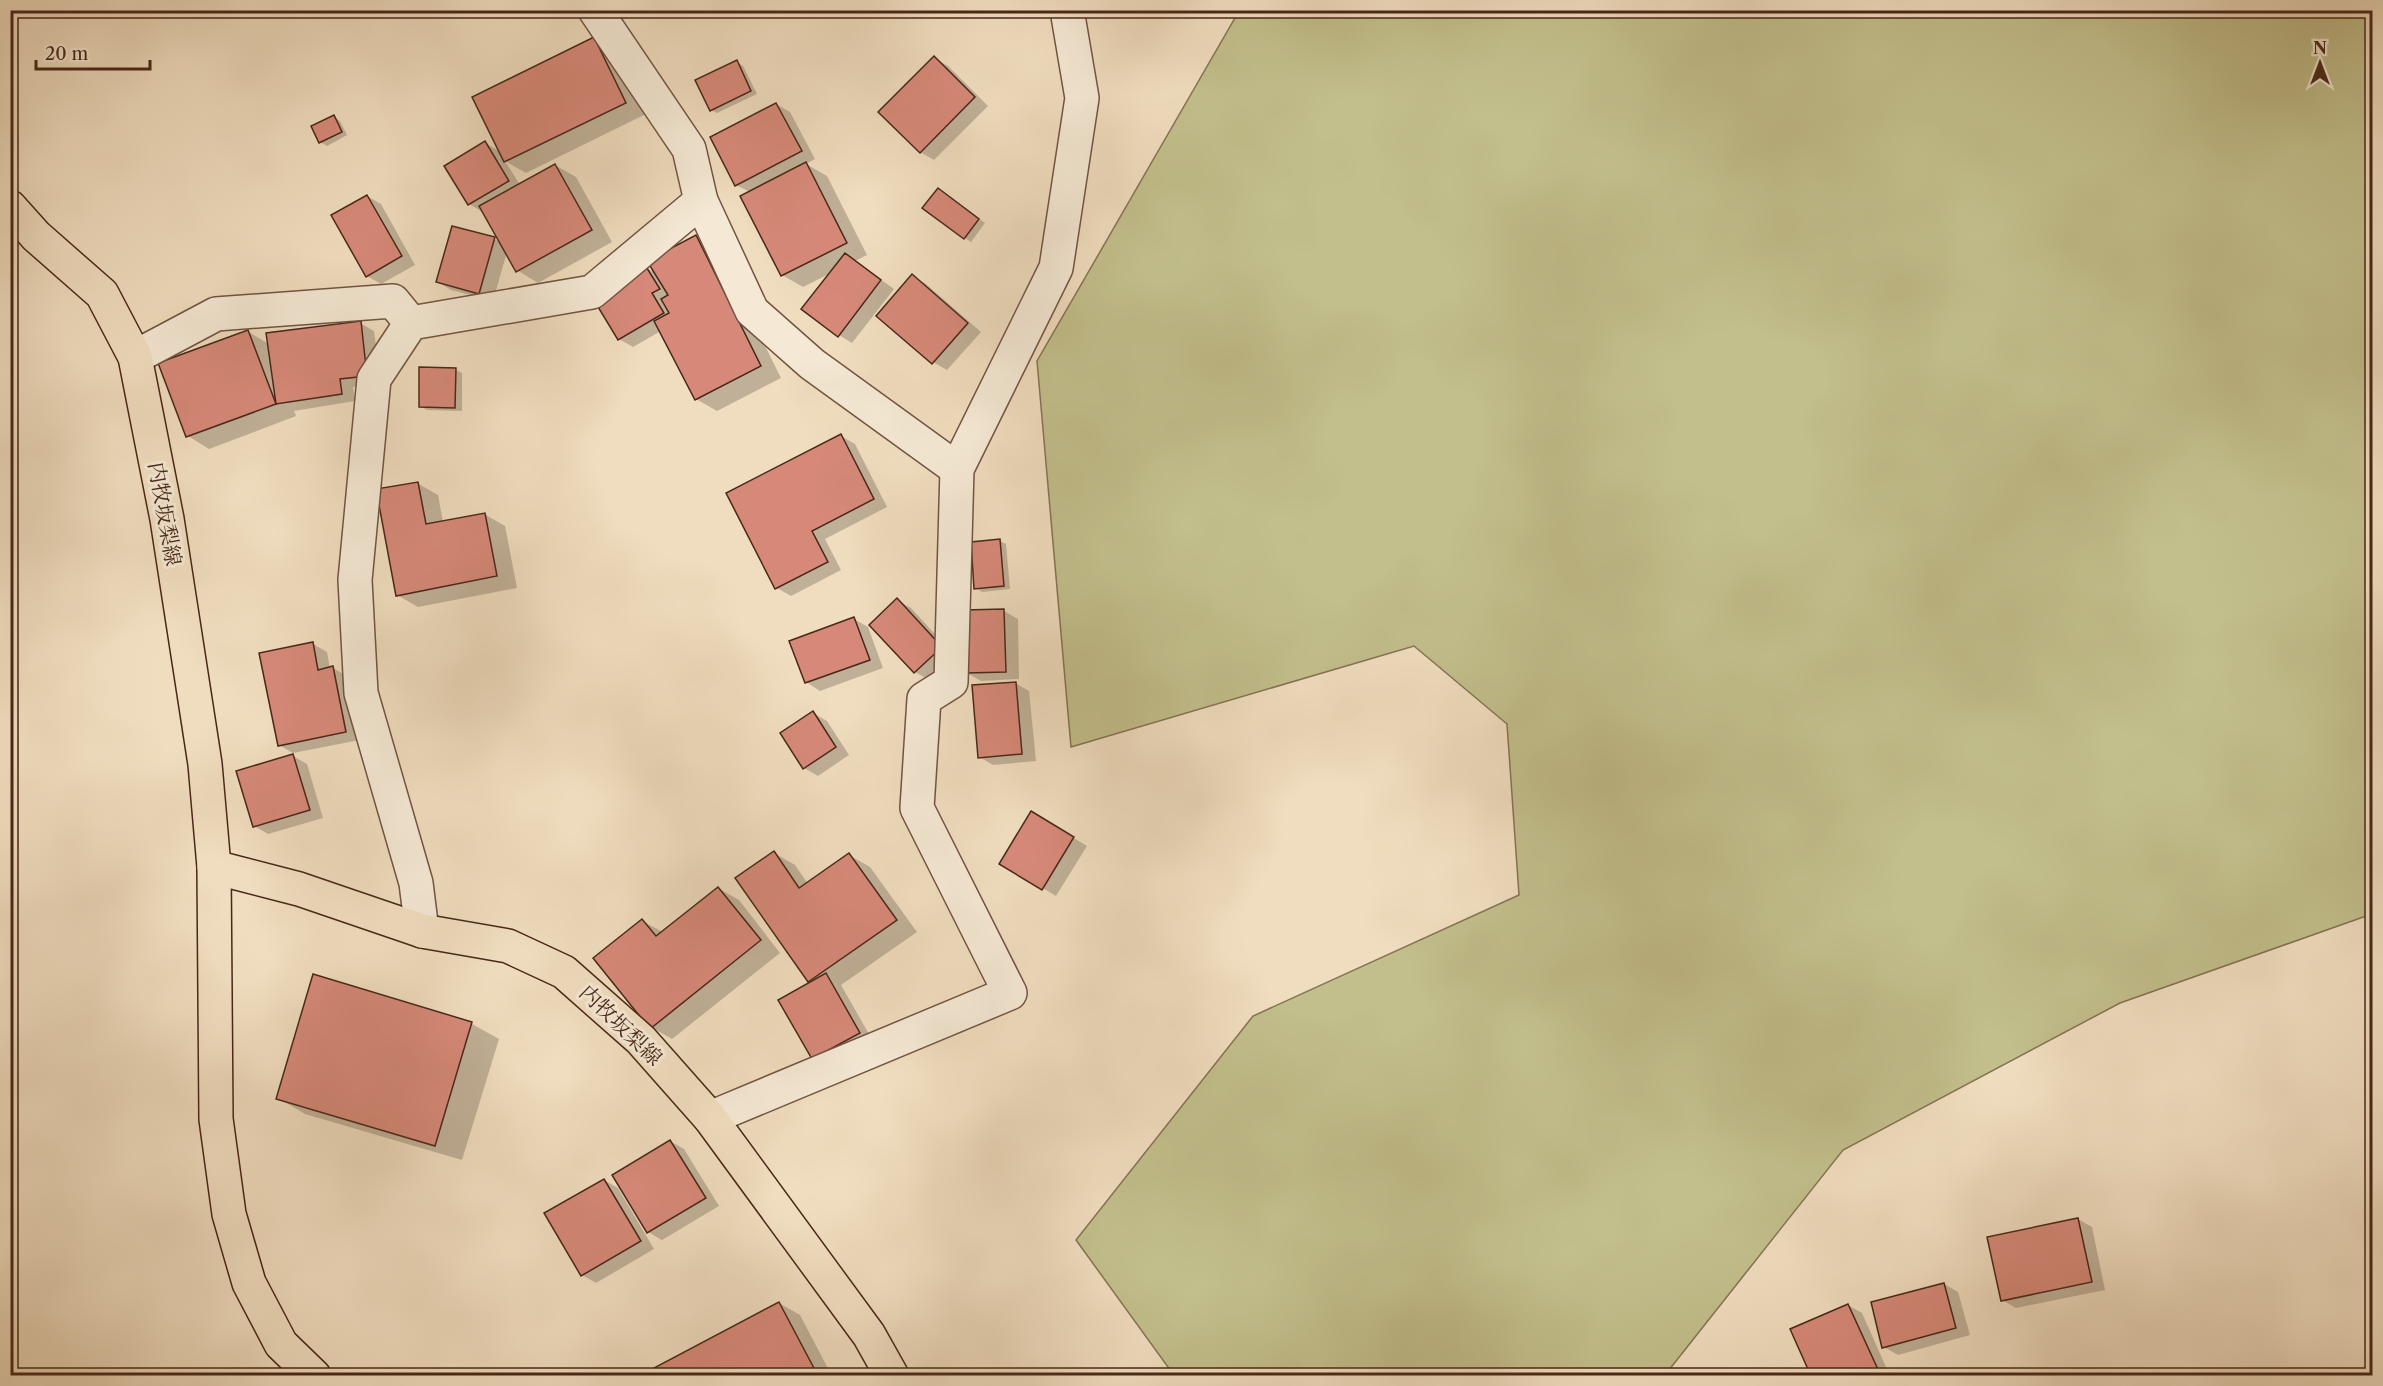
<svg xmlns="http://www.w3.org/2000/svg" width="2383" height="1386" viewBox="0 0 2383 1386" font-family="'Libre Caslon Text','Noto Serif JP',serif">
<style>
.green{fill:#c2bf8c;stroke:#857352;stroke-width:1.5}
.shadow{fill:#0003}
.building{fill:#d78979;stroke:#482718;stroke-width:1.5}
.lines{fill:none;stroke-linecap:round;stroke-linejoin:round}
.minor-casing{stroke:#725442;stroke-width:36}
.major-casing{stroke:#482718;stroke-width:36}
.minor{stroke:#f5e9d5;stroke-width:33}
.major{stroke:#f0ddbf;stroke-width:33}
.labels{text-anchor:middle;dominant-baseline:central;stroke-width:6;stroke-linejoin:round;paint-order:stroke}
.street-label{font-size:21px;fill:#482718;stroke:#f5e9d5}
</style>
<rect width="100%" height="100%" fill="#f0ddbf"/>
<filter id="stains"><feTurbulence type="fractalNoise" baseFrequency=".00333" numOctaves="4"/><feColorMatrix values="0 0 0 0 .2 0 0 0 0 .09 0 0 0 0 .02 0 0 0 .5 -.17"/></filter>
<radialGradient id="worn" r=".72"><stop offset=".6" stop-color="#630" stop-opacity="0"/><stop offset="1" stop-color="#630" stop-opacity=".3"/></radialGradient>
<path class="green" d="M1239,11H2372V914L2120,1003L1843,1150L1665,1375L1177,1376L1173,1374L1076,1240L1253,1016L1519,895L1507,724L1414,646L1071,747L1037,361Z"/>
<g class="shadow">
<path d="M594,39L615,51L646,114L526,173L505,161L520,185L555,165L576,177L612,242L538,283L517,270L507,252L493,301L451,290L438,282L494,239L502,243L483,212L469,204L485,143L501,152Z"/>
<path d="M934,58L948,66L988,106L934,160L920,152Z"/>
<path d="M737,62L743,66L757,94L717,113L711,110Z"/>
<path d="M776,104L790,112L815,159L806,164L827,176L867,255L855,261L894,289L852,343L839,335L831,273L803,287L782,275L750,192L736,185Z"/>
<path d="M334,117L340,121L347,135L327,146L320,142Z"/>
<path d="M944,193L985,223L971,242L965,238Z"/>
<path d="M367,196L381,204L415,265L381,284L367,276Z"/>
<path d="M696,237L717,249L781,378L717,411L696,399L661,331L633,347L619,339L645,267L657,274Z"/>
<path d="M912,276L926,284L981,332L947,370L933,362Z"/>
<path d="M360,323L374,331L381,384L353,387L355,401L294,411L296,416L209,449L188,436L160,364L247,331L269,344Z"/>
<path d="M456,370L462,373V411L427,410L420,406Z"/>
<path d="M841,436L855,444L887,507L825,539L841,570L791,596L777,588L728,494Z"/>
<path d="M417,483L438,495L443,522L484,514L505,526L517,588L418,607L397,595Z"/>
<path d="M1000,541L1006,544L1010,589L982,592L976,588Z"/>
<path d="M897,600L911,608L955,656L929,680L915,672L871,625Z"/>
<path d="M1004,611L1018,619L1019,679L981,681L967,673Z"/>
<path d="M854,619L868,627L883,668L820,691L806,682Z"/>
<path d="M313,644L327,652L330,669L333,668L347,676L360,740L293,753L279,745Z"/>
<path d="M1015,683L1029,691L1036,761L993,765L979,757Z"/>
<path d="M813,713L827,721L849,755L818,776L804,768Z"/>
<path d="M293,756L307,764L323,818L268,834L254,826Z"/>
<path d="M1032,813L1087,846L1056,896L1001,863Z"/>
<path d="M774,853L795,865L808,884L849,855L870,867L917,932L841,985L873,1041L813,1058L811,983L737,879Z"/>
<path d="M718,888L739,900L780,953L672,1039L651,1027L642,921L663,932Z"/>
<path d="M314,976L472,1024L499,1039L462,1160L305,1114L278,1098Z"/>
<path d="M670,1141L684,1149L719,1206L662,1240L648,1232Z"/>
<path d="M604,1180L618,1188L654,1249L596,1283L582,1275Z"/>
<path d="M2078,1219L2092,1227L2105,1290L2016,1308L2002,1300Z"/>
<path d="M1944,1284L1958,1292L1970,1335L1898,1355L1884,1347Z"/>
<path d="M779,1303L800,1315L832,1376H657Z"/>
<path d="M1848,1305L1862,1313L1890,1376H1813Z"/>
</g>
<g class="building">
<path d="M594,37L626,103L504,162L472,97Z"/>
<path d="M934,56L975,97L920,153L878,112Z"/>
<path d="M737,60L751,91L710,111L695,80Z"/>
<path d="M776,103L802,151L735,186L710,137Z"/>
<path d="M334,115L342,132L319,143L311,126Z"/>
<path d="M485,141L509,181L468,205L444,166Z"/>
<path d="M806,162L847,243L781,276L740,196Z"/>
<path d="M555,164L592,230L516,272L479,206Z"/>
<path d="M938,188L979,219L964,239L922,208Z"/>
<path d="M367,195L402,256L366,277L331,215Z"/>
<path d="M452,226L495,237L479,294L436,282Z"/>
<path d="M696,235L761,366L695,400L654,321L669,313L661,299L668,295L647,261Z"/>
<path d="M845,253L881,280L838,337L801,309Z"/>
<path d="M645,265L660,289L652,293L664,313L618,340L592,297Z"/>
<path d="M912,274L968,323L932,364L876,316Z"/>
<path d="M361,321L367,376L340,379L342,394L276,404L266,333Z"/>
<path d="M248,330L276,404L186,437L158,363Z"/>
<path d="M419,367L456,368L455,408L419,407Z"/>
<path d="M841,434L874,499L812,531L828,562L775,589L726,493Z"/>
<path d="M418,482L426,524L485,513L497,576L396,596L376,489Z"/>
<path d="M1000,539L1004,586L974,589L971,542Z"/>
<path d="M897,598L942,647L914,673L869,625Z"/>
<path d="M1004,609L1006,672L966,673L964,610Z"/>
<path d="M854,617L870,660L805,683L789,641Z"/>
<path d="M313,642L318,670L333,666L346,732L278,746L259,653Z"/>
<path d="M1016,682L1022,754L978,758L972,685Z"/>
<path d="M813,711L836,747L803,769L780,733Z"/>
<path d="M293,754L310,810L253,827L236,771Z"/>
<path d="M1031,811L1074,837L1042,890L999,864Z"/>
<path d="M774,851L799,888L849,853L897,920L808,982L735,878Z"/>
<path d="M718,887L761,940L650,1029L593,958L642,919L656,936Z"/>
<path d="M826,973L860,1033L812,1059L778,1000Z"/>
<path d="M313,974L472,1022L435,1146L276,1099Z"/>
<path d="M670,1140L706,1198L647,1233L612,1175Z"/>
<path d="M604,1179L641,1241L581,1276L544,1213Z"/>
<path d="M2078,1218L2092,1282L2001,1301L1987,1237Z"/>
<path d="M1944,1283L1956,1328L1882,1348L1871,1302Z"/>
<path d="M779,1302L816,1372L810,1376H655L652,1369Z"/>
<path d="M1848,1304L1881,1376H1811L1790,1329Z"/>
</g>
<g class="lines">
<g class="minor-casing">
<g id="minor">
<path d="M595,10L689,149L701,201L752,311L812,364L957,469"/>
<path d="M135,357L216,314L393,301L411,323"/>
<path d="M422,931L416,883L361,693L355,580L374,379L411,323L592,292L701,201"/>
<path d="M710,1118L1010,993L917,808L924,699L951,682L957,469L1056,268L1082,98L1067,10"/>
</g>
</g>
<g class="major-casing">
<g id="major">
<path d="M10,207L36,236L102,294L135,357L167,519L205,764L214,867L216,1119L229,1214L249,1283L281,1344L314,1376"/>
<path d="M214,867L299,889L422,931L508,946L564,972L641,1040L710,1118L869,1335L892,1376"/>
</g>
</g>
<use href="#minor" class="minor"/>
<use href="#major" class="major"/>
</g>
<g class="labels">
<g class="street-label">
<text transform="translate(165 514) rotate(80)">内牧坂梨線</text>
<text transform="translate(621 1025) rotate(44)">内牧坂梨線</text>
</g>
</g>
<rect width="2383" height="1386" fill="none" stroke="#f0ddbf" stroke-width="36"/>
<rect x="12" y="12" width="2359" height="1362" fill="none" stroke="#482718" stroke-width="3"/>
<rect x="18" y="18" width="2347" height="1350" fill="none" stroke="#482718" stroke-width="1.5"/>
<g transform="translate(2320 63)" stroke="#f5e9d5" stroke-width="4.5" paint-order="stroke">
<path d="M0-4.5L10 22L0 15L-10 22Z" fill="#482718"/>
<text y="-9" font-size="16" font-weight="bold" text-anchor="middle" fill="#482718">N</text>
</g>
<path d="M36 60v9h114v-9" fill="none" stroke="#482718" stroke-width="3"/>
<text x="45" y="60" font-size="18" fill="#482718" stroke="#f5e9d5" stroke-width="4.5" paint-order="stroke">20 m</text>
<rect width="100%" height="100%" filter="url(#stains)"/>
<rect width="100%" height="100%" fill="url(#worn)"/>
</svg>
